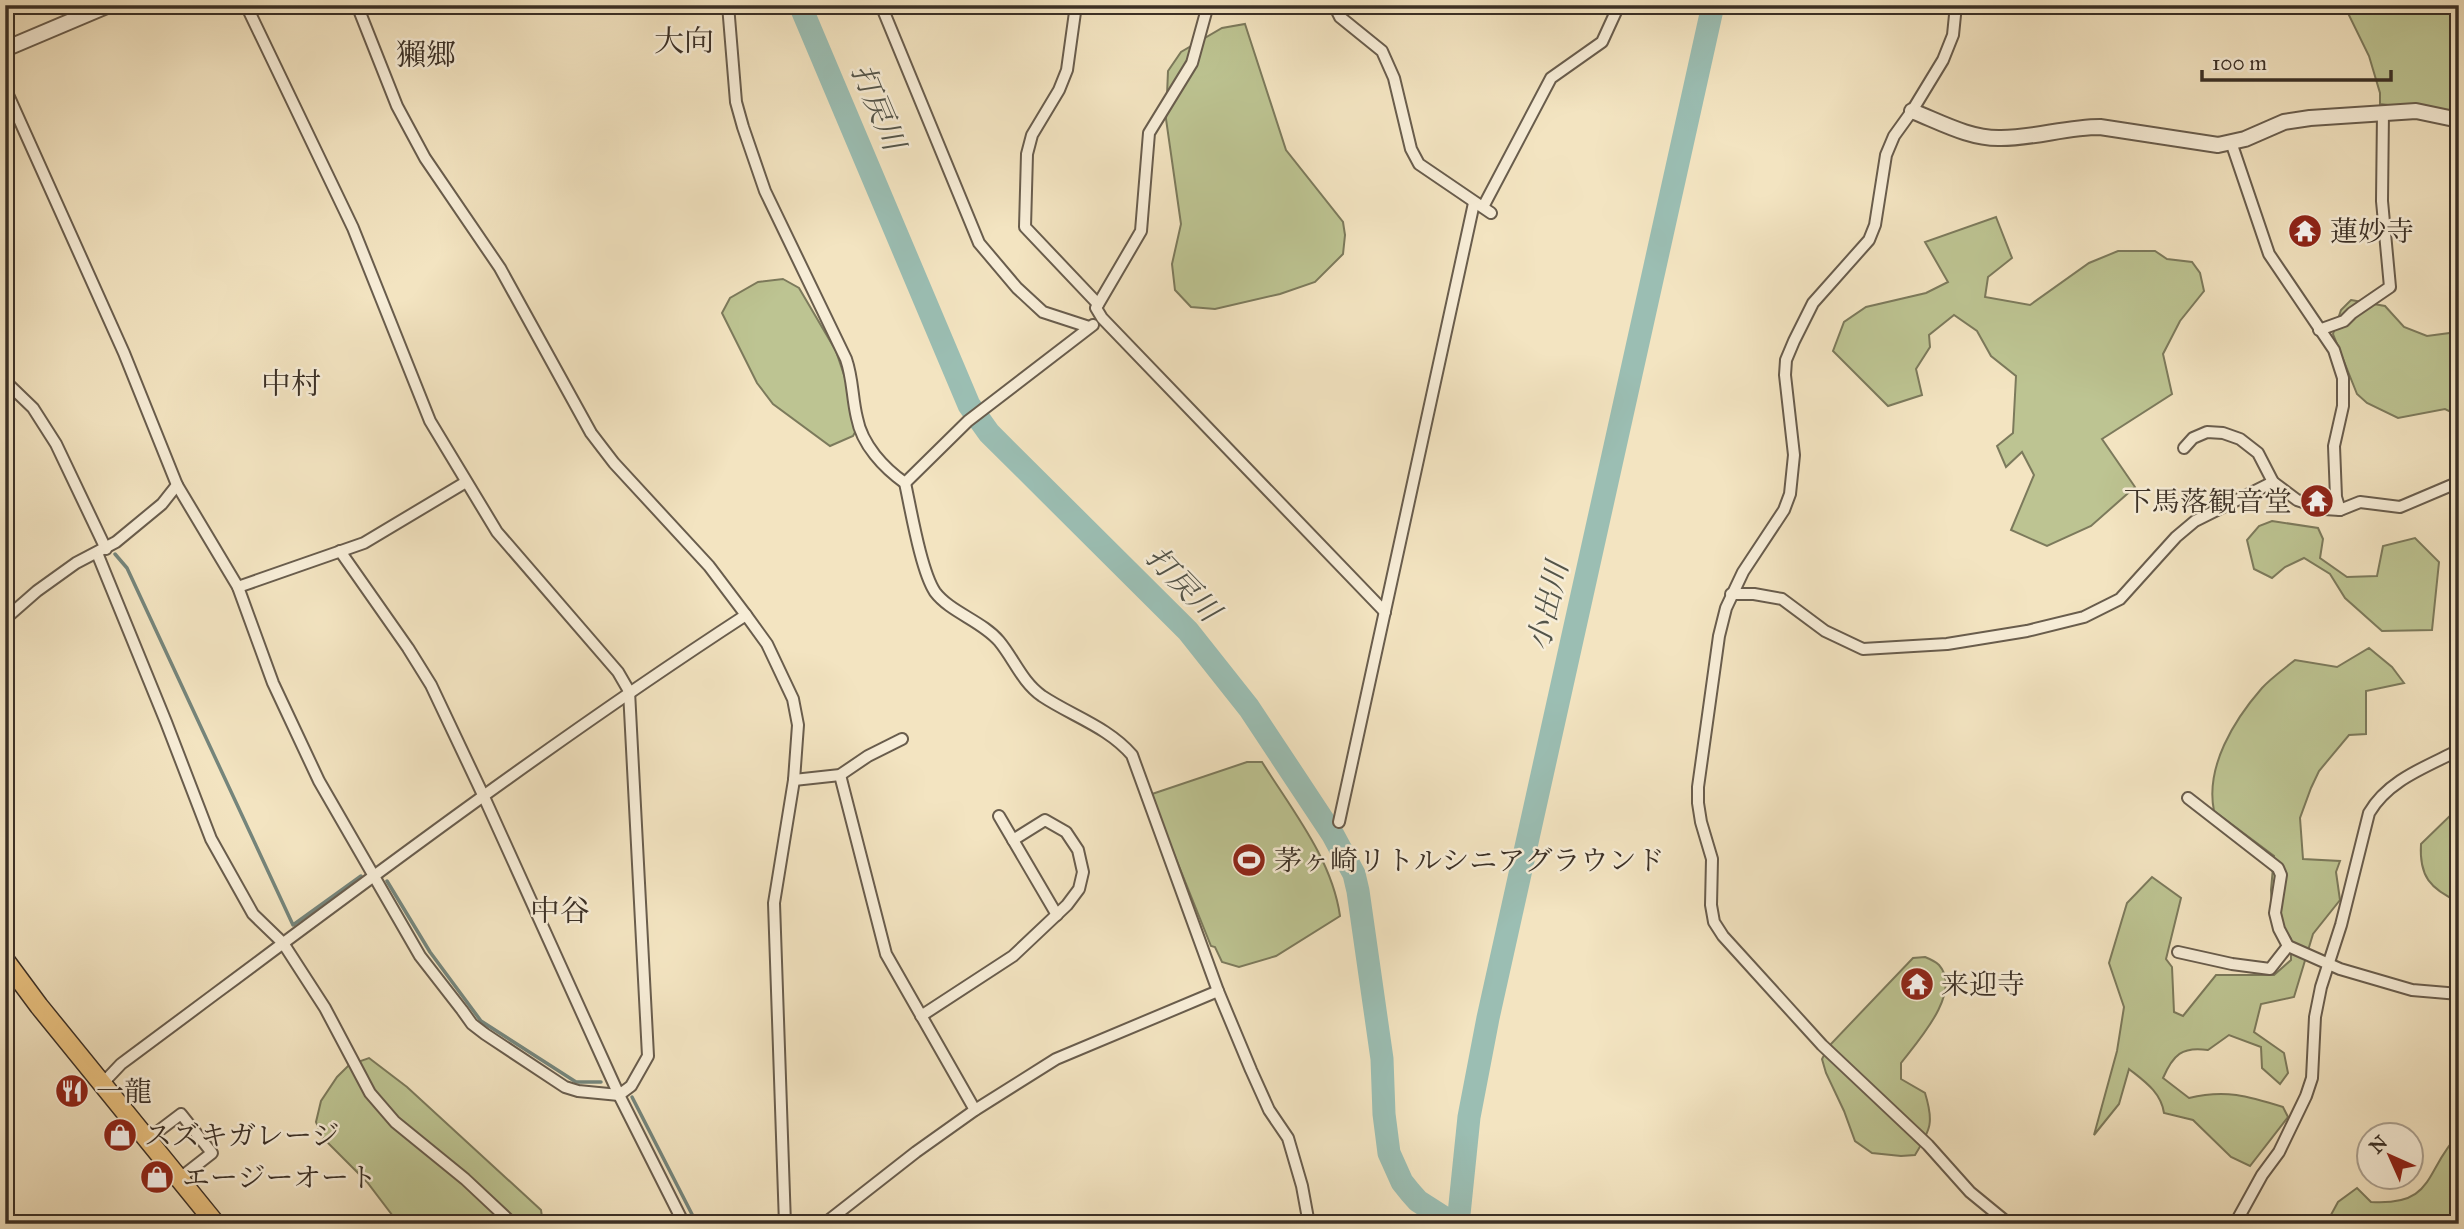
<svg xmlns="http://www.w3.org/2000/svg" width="2464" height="1229" viewBox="0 0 2464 1229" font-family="'IM FELL Great Primer','Noto Serif JP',serif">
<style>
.green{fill:#bdc492;stroke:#7c7a5c;stroke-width:2}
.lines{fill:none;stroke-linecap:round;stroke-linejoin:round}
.stream{stroke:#75857b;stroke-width:3.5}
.river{stroke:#9bbeb3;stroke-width:23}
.minor-casing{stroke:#695d4d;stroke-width:14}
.tertiary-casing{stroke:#695d4d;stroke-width:18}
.primary-casing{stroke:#3b3026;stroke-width:21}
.minor{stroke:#f7edd7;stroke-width:10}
.tertiary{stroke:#f7edd7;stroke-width:14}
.primary{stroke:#eac280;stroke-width:18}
.labels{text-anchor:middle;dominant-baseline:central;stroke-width:5;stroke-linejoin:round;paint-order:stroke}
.poi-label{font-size:28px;fill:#3b3026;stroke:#f7edd7;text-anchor:start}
.neighbourhood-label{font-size:30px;fill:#3b3026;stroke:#f7edd7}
.water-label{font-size:30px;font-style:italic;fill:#535449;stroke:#f7edd7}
</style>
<rect width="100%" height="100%" fill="#f3e4c1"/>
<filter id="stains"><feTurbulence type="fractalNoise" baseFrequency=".00286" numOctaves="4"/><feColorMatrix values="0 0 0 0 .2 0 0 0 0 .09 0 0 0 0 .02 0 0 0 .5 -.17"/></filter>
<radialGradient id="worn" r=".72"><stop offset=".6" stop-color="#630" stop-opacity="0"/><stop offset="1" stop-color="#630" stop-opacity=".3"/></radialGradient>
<g class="green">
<path d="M2344,5H2459V114L2380,104V93L2369,56Z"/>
<path d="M1245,24L1286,150L1343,222L1345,235L1343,254L1315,282L1280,294L1215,309L1191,307L1175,290L1172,264L1181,224L1166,119L1168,71L1181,52L1222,28Z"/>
<path d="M1996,217L2012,258L1988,277L1985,297L2030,305L2089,263L2118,251H2155L2167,259L2192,262L2200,273L2204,291L2180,321L2163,354L2172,394L2102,439L2135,487L2091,526L2047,546L2011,530L2034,475L2022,452L2006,467L1997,446L2013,433L2016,376L1991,356L1977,331L1954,315L1929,335L1930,347L1916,369L1922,395L1888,406L1833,351L1844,322L1866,307L1926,293L1948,282L1925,242Z"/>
<path d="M783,279L799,288L836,351L860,423L853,436L830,446L773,404L757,383L722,313L730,298L758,282Z"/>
<path d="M2351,300L2385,306L2404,327L2427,336L2457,332L2459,329V416L2445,409L2398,418L2367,403L2357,394L2333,334L2341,310Z"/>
<path d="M2272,521L2318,528L2323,539L2320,558L2347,577L2377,576L2383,546L2415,538L2439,562L2432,630L2382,631L2345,598L2330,574L2304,558L2285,567L2272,578L2254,569L2247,540L2259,526Z"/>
<path d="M2369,648L2392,667L2404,683L2366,691V734L2349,735L2319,771L2311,788L2300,818L2303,859L2340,861L2336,872L2340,900L2313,934L2294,997L2261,1004L2254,1032L2284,1053L2288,1073L2280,1084L2262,1068L2261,1047L2229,1035L2208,1050C2182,1046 2173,1055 2163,1078L2189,1098C2225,1089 2248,1096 2283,1107L2288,1117L2250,1166L2231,1157L2193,1120L2164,1113C2161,1092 2144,1081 2129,1069L2119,1104L2094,1135L2117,1051L2124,1007L2109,963L2127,903L2152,877L2181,898L2166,959L2172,967L2174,1012L2183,1016L2216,975H2274L2291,960V939L2272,910L2271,890L2274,856L2214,811C2205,767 2234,720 2262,688C2271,678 2284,669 2295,660L2337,667Z"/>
<path d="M1247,762H1262C1292,810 1332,859 1340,916L1276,956L1239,967L1222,962L1215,947L1211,946L1152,799V794Z"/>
<path d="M2459,807V902C2430,889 2419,876 2421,844Z"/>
<path d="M1925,957C1930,959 1936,962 1939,965C1963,992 1917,1042 1901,1063V1079L1925,1093C1934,1122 1931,1129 1915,1155L1901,1156L1872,1153L1855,1141L1844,1111L1826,1073L1822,1059L1829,1046L1913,958Z"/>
<path d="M369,1058L407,1087L541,1210L543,1224H399L367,1182L322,1137L316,1122L321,1101L337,1077L349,1065Z"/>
<path d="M2459,1134V1224H2326L2338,1202L2357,1188L2371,1202C2436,1206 2424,1170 2459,1134Z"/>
</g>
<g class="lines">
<g class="stream">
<path d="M115,554L127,568L293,925L361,876"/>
<path d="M387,881L430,952L481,1021L576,1082H601"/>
<path d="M632,1097L697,1224"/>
</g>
<g class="river">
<path d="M800,5L969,405L989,433L1188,631L1249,708L1333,835L1354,874L1358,891L1382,1059L1384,1114L1389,1153L1402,1182L1410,1192L1418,1201L1454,1224"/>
<path d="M1458,1224L1469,1117L1488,1018L1713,5"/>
</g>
<g class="minor-casing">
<g id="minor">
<path d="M357,5L397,106L425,158L500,268L591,433L614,463L709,566L746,615L767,644L793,699L798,725L794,780L774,903L785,1224"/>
<path d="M728,5L736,102L743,127L765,191L846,359C853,379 852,398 857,418C862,445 884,468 905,483C911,510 921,571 935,592C950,612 982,621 999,641C1014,659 1022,682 1042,696C1072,716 1108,727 1132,755L1218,991L1251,1070L1269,1110L1288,1138L1302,1186L1309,1224"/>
<path d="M881,5L979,243L1017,288L1043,312L1089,327"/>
<path d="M1076,5L1067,70L1059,90L1032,135L1027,154L1025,227L1098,304"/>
<path d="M1208,5L1192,63L1149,133L1141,231L1096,308L1102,318L1385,612"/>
<path d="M1334,5L1340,17L1382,51L1394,78L1411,149L1419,164L1491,213"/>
<path d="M1956,5L1953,35L1943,60L1912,111L1894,136L1886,155L1875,225L1869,240L1813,303L1794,341L1786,360L1785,375L1794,455L1790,494L1784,510L1743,572L1726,608L1719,636L1698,787V803L1701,822L1712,859L1711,905L1714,922L1723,936L1822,1045L1928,1145L1970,1192L2009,1224"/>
<path d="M5,88L124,353L177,485L238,587L273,683L319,781L420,956L462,1010L472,1024L485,1034L565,1087L578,1091L619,1095L631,1086L648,1056L629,691L618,672L497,532L430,421L353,228L246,5"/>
<path d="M2231,142L2269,254L2334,350L2343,378V406L2334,446L2336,497L2340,510"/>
<path d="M1483,207L1551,78L1602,42L1619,5"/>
<path d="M2319,330L2344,321L2352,313L2390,287L2382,201L2383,112"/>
<path d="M5,381L33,408L56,444L106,549"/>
<path d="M2184,448L2193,438L2207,432L2223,433L2240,439L2258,453L2273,482L2297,500L2324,509L2340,510L2360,502L2400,507L2459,482"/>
<path d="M905,483L968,421L1093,325"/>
<path d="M340,551L408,648L431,685L484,797L619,1095L684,1224"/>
<path d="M97,553L166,722L211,839L253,914L283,943L325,1008L370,1093L395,1122L465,1179L513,1224"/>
<path d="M238,587L364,543L466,482"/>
<path d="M1731,594H1754L1782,599L1825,631L1863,649L1947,644L2027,631L2084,617L2120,599L2176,537L2195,521L2273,482"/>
<path d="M5,619L37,591L76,563L116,542L162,504L177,485"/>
<path d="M840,775L886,954L975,1110"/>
<path d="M794,780L840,775L868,756L902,739"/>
<path d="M2188,798L2278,868L2281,875L2275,913L2279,929L2288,946L2340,969L2412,990L2459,994"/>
<path d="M999,816L1057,915"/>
<path d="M1339,822L1474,203"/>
<path d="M2178,952L2232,964L2270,969L2288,946"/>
<path d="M921,1016L1013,956L1067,905L1079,889L1083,872L1078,850L1066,832L1045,820L1013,840"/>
<path d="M103,1083L121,1064C327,911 531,755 746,615"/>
<path d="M148,1139L181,1114L212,1153L180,1178"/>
<path d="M824,1224L916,1152L975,1110L1056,1059L1218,991"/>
<path d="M2235,1224L2262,1175L2279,1152L2306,1096L2312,1078L2315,1017L2321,987L2341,925L2369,813C2388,780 2426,767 2459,750"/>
</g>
</g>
<g class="tertiary-casing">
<g id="tertiary">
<path d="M5,49L109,5"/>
<path d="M1912,111C1940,122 1970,139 2001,138C2034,138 2067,127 2100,127L2218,145L2245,139L2284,122L2310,118L2416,111L2459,120"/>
</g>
</g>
<g class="primary-casing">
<path id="primary" d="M5,960L39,1006L216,1224"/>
</g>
<use href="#minor" class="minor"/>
<use href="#tertiary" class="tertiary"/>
<use href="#primary" class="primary"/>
</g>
<defs>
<g id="temple-disc" transform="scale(1.75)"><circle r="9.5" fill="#8f2418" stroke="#f7edd7"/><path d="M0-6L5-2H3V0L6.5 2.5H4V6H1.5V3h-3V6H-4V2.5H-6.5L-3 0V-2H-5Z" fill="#fff"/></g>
<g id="stadium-disc" transform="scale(1.75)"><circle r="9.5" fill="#8f2418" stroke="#f7edd7"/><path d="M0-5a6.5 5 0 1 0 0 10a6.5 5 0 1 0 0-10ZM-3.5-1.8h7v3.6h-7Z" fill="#fff"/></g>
<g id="restaurant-disc" transform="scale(1.75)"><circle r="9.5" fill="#8f2418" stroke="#f7edd7"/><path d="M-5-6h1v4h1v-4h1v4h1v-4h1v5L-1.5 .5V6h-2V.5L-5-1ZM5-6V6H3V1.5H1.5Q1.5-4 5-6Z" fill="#fff"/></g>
<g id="shop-disc" transform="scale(1.75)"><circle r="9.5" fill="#8f2418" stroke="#f7edd7"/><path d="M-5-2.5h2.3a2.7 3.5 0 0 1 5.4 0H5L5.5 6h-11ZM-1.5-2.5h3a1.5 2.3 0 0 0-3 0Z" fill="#fff"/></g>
</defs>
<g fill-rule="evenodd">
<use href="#temple-disc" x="2305" y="231"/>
<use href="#temple-disc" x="2317" y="501"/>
<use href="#stadium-disc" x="1249" y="860"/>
<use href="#temple-disc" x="1917" y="984"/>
<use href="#restaurant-disc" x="72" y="1091"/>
<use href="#shop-disc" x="120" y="1135"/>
<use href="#shop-disc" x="157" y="1177"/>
</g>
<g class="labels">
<g class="poi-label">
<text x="2330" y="231">蓮妙寺</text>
<text x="2292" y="501" text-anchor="end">下馬落観音堂</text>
<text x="1274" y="860">茅ヶ崎リトルシニアグラウンド</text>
<text x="1941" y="984">来迎寺</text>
<text x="96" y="1091">一龍</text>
<text x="144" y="1135">スズキガレージ</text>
<text x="182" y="1177">エージーオート</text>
</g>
<g class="neighbourhood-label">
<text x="684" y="41">大向</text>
<text x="426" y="55">獺郷</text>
<text x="291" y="384">中村</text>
<text x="560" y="911">中谷</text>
</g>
<g class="water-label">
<text transform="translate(878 107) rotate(67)">打戻川</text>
<text transform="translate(1183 584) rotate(46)">打戻川</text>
<text transform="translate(1548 606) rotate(-77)">小出川</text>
</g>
</g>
<rect width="2464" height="1229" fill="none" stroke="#f3e4c1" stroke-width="28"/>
<rect x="7" y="7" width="2450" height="1215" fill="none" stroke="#3b3026" stroke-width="3.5"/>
<rect x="14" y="14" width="2436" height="1201" fill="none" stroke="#3b3026" stroke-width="2"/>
<g transform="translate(2390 1156) rotate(315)"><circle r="33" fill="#f7edd7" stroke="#aca190" stroke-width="2"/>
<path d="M0-5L12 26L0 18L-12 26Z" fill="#8f2418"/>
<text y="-10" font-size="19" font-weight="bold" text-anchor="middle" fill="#3b3026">N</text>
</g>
<path d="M2202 70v10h189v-10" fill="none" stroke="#3b3026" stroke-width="3.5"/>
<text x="2212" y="70" font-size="21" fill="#3b3026" stroke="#f7edd7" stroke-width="5" paint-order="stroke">100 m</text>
<rect width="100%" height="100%" filter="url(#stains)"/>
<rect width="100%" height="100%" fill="url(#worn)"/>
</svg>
